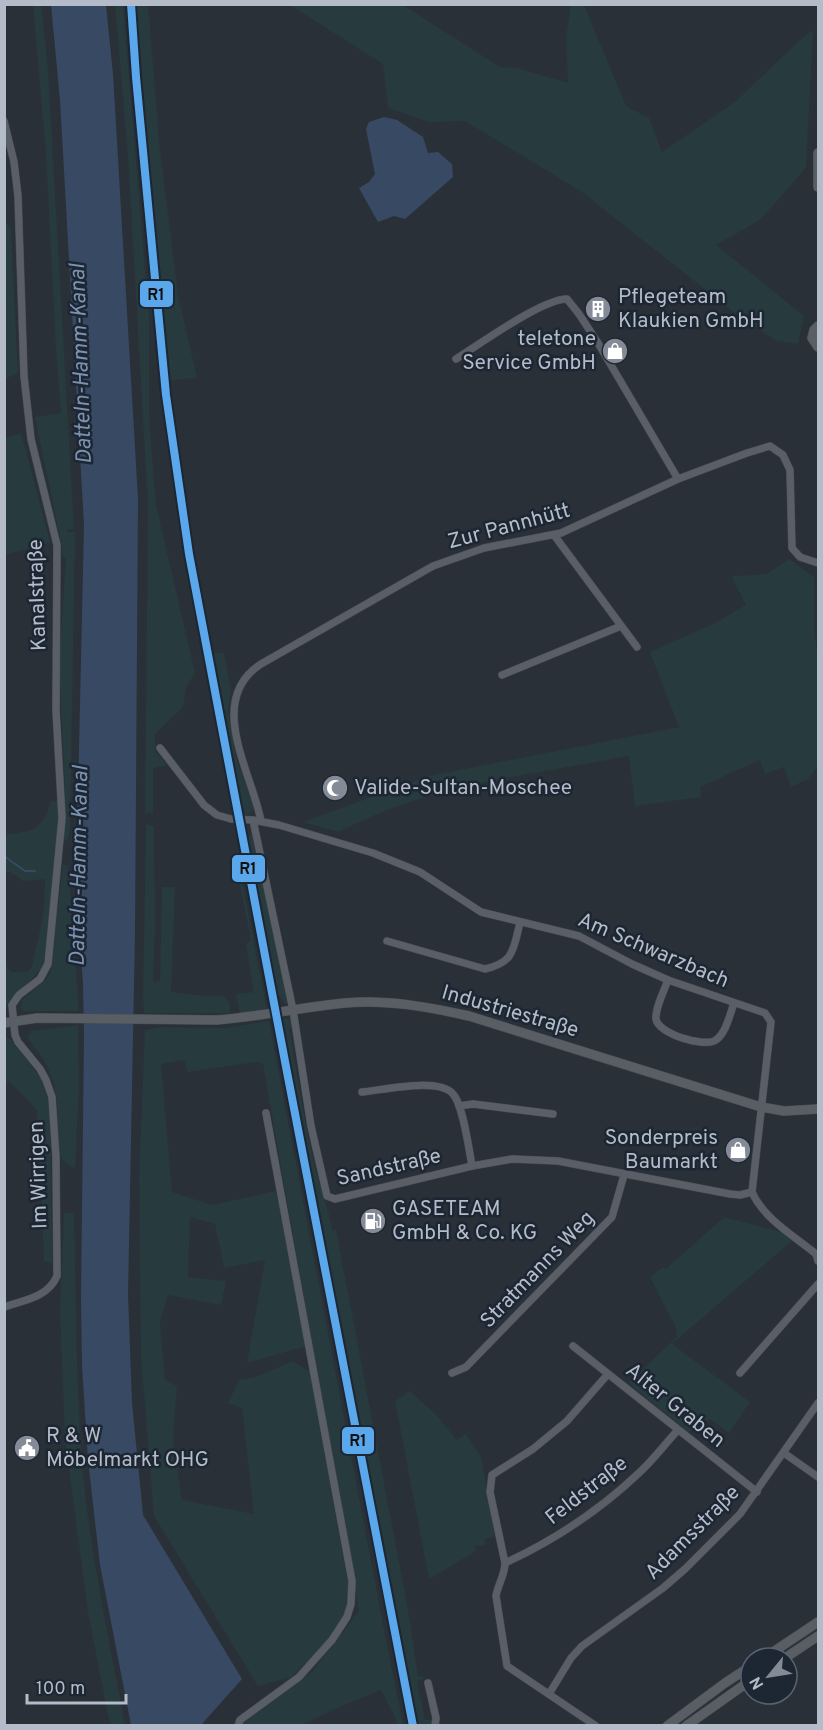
<svg xmlns="http://www.w3.org/2000/svg" width="823" height="1730" viewBox="0 0 823 1730" font-family="Overpass,sans-serif">
<style>
.green{fill:#273a3e}
.water{fill:#384963}
.lines{fill:none;stroke-linecap:round;stroke-linejoin:round}
.stream{stroke:#384963;stroke-width:2}
.street-casing{stroke:#484c53;stroke-width:8}
.secondary-casing{stroke:#484c53;stroke-width:10}
.street{stroke:#5a5e66;stroke-width:7}
.secondary{stroke:#595d64;stroke-width:9}
.rail-1-casing{stroke:#1d2633;stroke-width:12}
.rail-1{stroke:#5aa8eb;stroke-width:8}
.labels{text-anchor:middle;dominant-baseline:central;stroke-width:5;stroke-linejoin:round;paint-order:stroke}
.poi-label{font-size:21px;fill:#b4bcc9;stroke:#1d2633;text-anchor:start}
.street-label{font-size:21px;fill:#b4bcc9;stroke:#1d2633}
.water-label{font-size:22px;font-style:italic;fill:#7c92b1;stroke:#1d2633}
.line-badge{stroke:#1d2633;stroke-width:2}
.pale-badge-label{font-size:16px;text-anchor:middle;font-weight:bold;fill:#111}
</style>
<rect width="100%" height="100%" fill="#2a3038"/>
<g class="green">
<path d="M33,5H41L48,71L74,529H67V532H75L70,828L68,838L64,842L65,791L59,661L66,559L63,557L61,542L35,417L61,413L56,350L46,153Z"/>
<path d="M115,5H123L149,317V417L156,505L195,673L186,687L183,707L155,734V751L167,765L153,768V814L145,813L148,505L128,157Z"/>
<path d="M136,5H148L160,151L178,295L197,378L171,380L161,300Z"/>
<path d="M290,5H403L500,67L517,68L568,83L566,37L571,5H584L626,106L649,118L662,152L735,102L800,40L813,30L806,168L760,220L716,245L804,316L798,344L777,341L741,318L582,192L465,121L429,122L388,108L383,64Z"/>
<path d="M5,221L11,230L18,373L5,379Z"/>
<path d="M21,433L50,542L5,555V438Z"/>
<path d="M789,559L814,577V624L818,665V767L808,779L791,787L784,767L765,774L760,760L700,787L701,797L635,806L629,756C558,770 485,778 416,800C389,808 363,820 339,832L303,822L429,776L679,727L650,652L715,623L746,605L732,578L734,576L767,574Z"/>
<path d="M214,653H224L231,691L228,710L237,761L253,805V810L249,814L243,816Z"/>
<path d="M51,801L58,802L59,826L44,962C35,984 13,988 5,1012V964L11,972H27L32,967L44,911L45,879L24,881L10,872H5V835C33,831 43,830 51,801Z"/>
<path d="M146,824L154,826L155,922L153,980L156,982L160,981L162,887H175L171,992L205,996H224L229,1002L230,1013H144L143,997Z"/>
<path d="M252,835L287,994V1005L278,995L245,836Z"/>
<path d="M63,864L68,866L79,1011H23L21,1007L22,1000L46,980L51,970Z"/>
<path d="M241,876L267,1010L240,1014L236,994L254,992L246,944L251,941L239,879Z"/>
<path d="M290,1018L293,1027L289,1028C297,1074 304,1121 315,1167C320,1188 329,1208 332,1230H336L407,1604L418,1677L423,1676L424,1679L417,1681L425,1720L433,1719L432,1725H416L280,1019Z"/>
<path d="M269,1021L385,1635L403,1725H397L396,1719L381,1690L337,1708L302,1725H243L244,1722L312,1672L359,1611L263,1064L256,1062L188,1072L184,1060L161,1064L172,1192L212,1205L276,1191L306,1346L247,1363L265,1260L224,1268L215,1224L190,1217L188,1277L226,1281L221,1305L168,1295L160,1322L165,1380L177,1386L173,1440L182,1500L254,1514L242,1408L228,1403L239,1380L256,1377L293,1361L310,1372L349,1590L345,1616L320,1649L291,1677L258,1686L154,1516L141,1357L139,1177L145,1030L160,1027L225,1028Z"/>
<path d="M78,1025L79,1088L75,1168C49,1162 59,1120 57,1101C56,1090 51,1074 46,1064C42,1055 33,1046 27,1037L32,1031Z"/>
<path d="M5,1036L11,1040L41,1078L50,1104L52,1264L44,1260L37,1110L9,1081L5,1082Z"/>
<path d="M64,1213H74C76,1296 76,1381 82,1464C90,1552 109,1639 125,1725H111L108,1715L88,1612L65,1439L60,1311Z"/>
<path d="M724,1217L781,1232L792,1241L672,1344L750,1402L729,1433L710,1419L689,1432L628,1383L677,1337L676,1328L650,1277L663,1267L666,1269Z"/>
<path d="M410,1391L436,1415L457,1440L466,1434L481,1457L495,1537L485,1539V1545L475,1546L476,1551L429,1579L395,1401Z"/>
</g>
<g class="water">
<path d="M51,5H106L113,74L138,499L135,933L128,1295L132,1403L143,1515L242,1679L201,1725H131L100,1565L88,1460L82,1365L81,1298L84,1035L83,984L76,884L84,525L60,100Z"/>
<path d="M384,117L397,120L423,137L428,153L438,152L452,164L453,177L405,219L394,216L378,222L359,188L369,182L375,174L366,129L369,122Z"/>
</g>
<g class="lines">
<path class="stream" d="M4,856L25,871H35"/>
<g class="street-casing">
<g id="street">
<path d="M4,121L14,162L18,196L24,376L31,439L57,545L56,710L62,818L48,964L40,979L19,995L12,1005L15,1035L18,1042L40,1069L46,1080L52,1097L56,1158L57,1276C48,1297 25,1300 4,1307"/>
<path d="M456,359C480,344 542,299 567,299L579,314L598,343L678,479"/>
<path d="M554,535L637,647"/>
<path d="M502,675L621,626"/>
<path d="M160,748L204,805L217,815L231,819L253,820L279,825L373,853L420,872L481,912L579,936L632,964L668,980L765,1013L771,1022L752,1192L740,1195L730,1194L558,1161L512,1159L472,1166L335,1199L327,1196L311,1126L293,1010L253,820"/>
<path d="M261,821C252,773 205,700 261,664L433,566L484,548L561,533L678,479L747,453L770,446L783,455L790,470L792,548L800,557L818,563"/>
<path d="M387,941L485,969C515,962 513,949 520,923"/>
<path d="M668,980C664,991 655,1008 656,1019C658,1034 705,1048 716,1040C726,1033 730,1014 734,1003"/>
<path d="M362,1092C383,1090 438,1077 453,1094C463,1105 469,1149 472,1166"/>
<path d="M459,1106L473,1104L553,1114"/>
<path d="M752,1192C763,1218 794,1236 816,1254L818,1261"/>
<path d="M573,1346L757,1492"/>
<path d="M452,1373L466,1367L612,1217L624,1175"/>
<path d="M740,1373L818,1284"/>
<path d="M784,1453L818,1477"/>
<path d="M505,1563C555,1540 600,1510 640,1472C654,1459 665,1444 678,1430"/>
<path d="M428,1683L436,1718L435,1726"/>
<path d="M549,1694L571,1658L582,1646L663,1588L685,1569L740,1514L818,1403"/>
<path d="M238,1726L240,1720L299,1677L332,1640L347,1617L351,1604L352,1581L266,1113"/>
<path d="M596,1726L507,1666L496,1596C498,1584 505,1575 505,1563L490,1492L492,1475L533,1449L567,1421L608,1374"/>
</g>
</g>
<g class="secondary-casing">
<g id="secondary">
<path d="M818,153V187"/>
<path d="M818,326L814,330L812,338L818,347"/>
<path d="M4,1023L37,1018L216,1020C259,1017 302,1007 345,1003C386,999 429,1007 469,1016L761,1107L784,1111L818,1109"/>
<path d="M764,1658L818,1622"/>
<path d="M785,1658L818,1636"/>
<path d="M667,1726L725,1683L751,1666"/>
<path d="M686,1726L751,1680"/>
</g>
</g>
<use href="#street" class="street"/>
<use href="#secondary" class="secondary"/>
<g class="rail-1-casing">
<path id="rail-1" d="M131,4L136,77L166,395L189,554L287,1072L413,1726"/>
</g>
<use href="#rail-1" class="rail-1"/>
</g>
<defs>
<g id="building-disc" transform="scale(1.35)"><circle r="9.5" fill="#848b96" stroke="#1d2633"/><path d="M-4-6H4V6H1V3H-1V6H-4ZM-2.5-4.3h1.7v1.8h-1.7ZM.8-4.3h1.7v1.8H.8ZM-2.5-1h1.7V.8h-1.7ZM.8-1h1.7V.8H.8Z" fill="#fff"/></g>
<g id="shop-disc" transform="scale(1.35)"><circle r="9.5" fill="#848b96" stroke="#1d2633"/><path d="M-5-2.5h2.3a2.7 3.5 0 0 1 5.4 0H5L5.5 6h-11ZM-1.5-2.5h3a1.5 2.3 0 0 0-3 0Z" fill="#fff"/></g>
<g id="mosque-disc" transform="scale(1.35)"><circle r="9.5" fill="#848b96" stroke="#1d2633"/><path d="M3.5-4.9A6 6 0 1 0 3.5 4.9A5 5 0 1 1 3.5-4.9Z" fill="#fff"/></g>
<g id="fuel-disc" transform="scale(1.35)"><circle r="9.5" fill="#848b96" stroke="#1d2633"/><path d="M-5.5-6h7V0h2V4h1.3V-2.5L3-4.5l.8-.8L6-3V5H2.5V1h-1V6h-7ZM-4.2-4.7v3.2H.2V-4.7Z" fill="#fff"/></g>
<g id="civic-disc" transform="scale(1.35)"><circle r="9.5" fill="#848b96" stroke="#1d2633"/><path d="M-.6-6.5H3V-4.5H.6V-3L4-1V1h2V6H-6V1h2V-1L-.6-3ZM-1.2 2.5V6h2.4V2.5Z" fill="#fff"/></g>
</defs>
<g fill-rule="evenodd">
<use href="#building-disc" x="598" y="309"/>
<use href="#shop-disc" x="615" y="351"/>
<use href="#mosque-disc" x="335" y="788"/>
<use href="#shop-disc" x="738" y="1150"/>
<use href="#fuel-disc" x="373" y="1221"/>
<use href="#civic-disc" x="27" y="1448"/>
</g>
<g class="labels">
<g class="poi-label">
<text x="618" y="297">Pflegeteam<tspan x="618" dy="24">Klaukien GmbH</tspan></text>
<text x="596" y="339" text-anchor="end">teletone<tspan x="596" dy="24">Service GmbH</tspan></text>
<text x="354" y="788">Valide-Sultan-Moschee</text>
<text x="718" y="1138" text-anchor="end">Sonderpreis<tspan x="718" dy="24">Baumarkt</tspan></text>
<text x="392" y="1209">GASETEAM<tspan x="392" dy="24">GmbH &amp; Co. KG</tspan></text>
<text x="46" y="1436">R &amp; W<tspan x="46" dy="24">Möbelmarkt OHG</tspan></text>
</g>
<g class="street-label">
<text transform="translate(509 527) rotate(-15)">Zur Pannhütt</text>
<text transform="translate(38 595) rotate(-92)">Kanalstraße</text>
<text transform="translate(653 951) rotate(23)">Am Schwarzbach</text>
<text transform="translate(510 1012) rotate(16)">Industriestraße</text>
<text transform="translate(389 1168) rotate(-13)">Sandstraße</text>
<text transform="translate(39 1175) rotate(-92)">Im Wirrigen</text>
<text transform="translate(538 1270) rotate(-46)">Stratmanns Weg</text>
<text transform="translate(675 1406) rotate(39)">Alter Graben</text>
<text transform="translate(587 1491) rotate(-38)">Feldstraße</text>
<text transform="translate(693 1533) rotate(-45)">Adamsstraße</text>
</g>
<g class="water-label">
<text transform="translate(82 364) rotate(-92)">Datteln-Hamm-Kanal</text>
<text transform="translate(80 866) rotate(-89)">Datteln-Hamm-Kanal</text>
</g>
</g>
<g class="line-badge">
<rect x="139" y="280" width="35" height="28" rx="6" fill="#5aa8eb"/>
<rect x="231" y="854" width="35" height="29" rx="6" fill="#5aa8eb"/>
<rect x="341" y="1426" width="34" height="29" rx="6" fill="#5aa8eb"/>
</g>
<g class="pale-badge-label">
<text x="156" y="300">R1</text>
<text x="248" y="874">R1</text>
<text x="358" y="1446">R1</text>
</g>
<rect width="823" height="1730" fill="none" stroke="#b4bcc9" stroke-width="12"/>
<g transform="translate(769 1676) rotate(240)"><circle r="28" fill="#1d2633" stroke="#59626f" stroke-width="1.5"/>
<path d="M0-4.5L10 22L0 15L-10 22Z" fill="#848b96"/>
<text y="-9" font-size="16" font-weight="bold" text-anchor="middle" fill="#b4bcc9">N</text>
</g>
<path d="M27 1694v9h99v-9" fill="none" stroke="#b4bcc9" stroke-width="3"/>
<text x="36" y="1694" font-size="18" fill="#b4bcc9" stroke="#1d2633" stroke-width="4.5" paint-order="stroke">100 m</text>
</svg>
